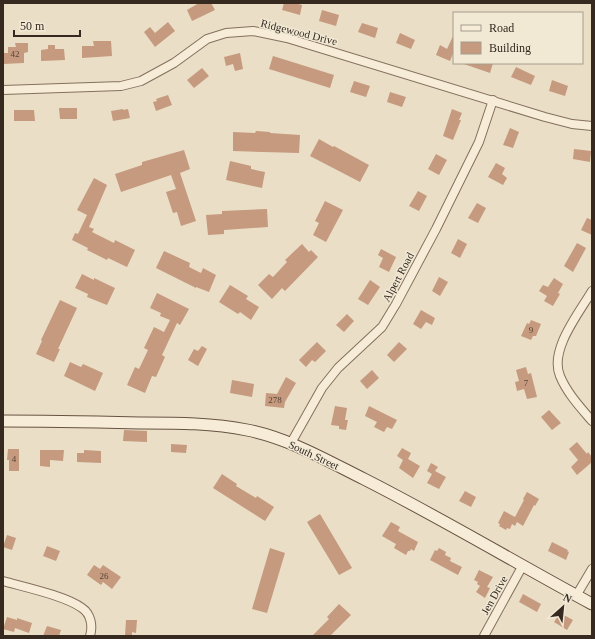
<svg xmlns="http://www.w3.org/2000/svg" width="595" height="639" viewBox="0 0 595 639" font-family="Georgia,serif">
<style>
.building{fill:#c59a7f}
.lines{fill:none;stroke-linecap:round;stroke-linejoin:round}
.street-casing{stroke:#84705d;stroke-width:10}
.secondary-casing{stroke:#665240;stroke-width:13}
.street{stroke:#f6ecd8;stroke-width:8}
.secondary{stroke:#f6ecd8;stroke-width:11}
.labels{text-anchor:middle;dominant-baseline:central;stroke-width:3;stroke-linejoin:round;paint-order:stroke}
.number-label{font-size:9px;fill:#594538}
.street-label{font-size:11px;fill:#352920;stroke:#f2e9d5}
</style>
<rect width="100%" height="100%" fill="#eadec6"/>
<g class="building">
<path d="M199,3H211L215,10L192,21L187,10Z"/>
<path d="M284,3H294L302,5L300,15L282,10Z"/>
<path d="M322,10L339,15L336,26L319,21Z"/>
<path d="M168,22L175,31L155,47L144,32L150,27L155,33Z"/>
<path d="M362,23L378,28L375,38L358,32Z"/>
<path d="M400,33L415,40L411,49L396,43Z"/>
<path d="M454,34V51L450,61L436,55L440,45L447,49Z"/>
<path d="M93,41H111L112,56L82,58V46H94Z"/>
<path d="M15,43H28V52L24,53V63L3,64V53H8V47H16Z"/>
<path d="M48,45H55V49H64L65,60L41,61V50L48,49Z"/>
<path d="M240,53L243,69L235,71L233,64L226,66L224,57Z"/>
<path d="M273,56L334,75L330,88L269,69Z"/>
<path d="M464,63H493L490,73L464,64Z"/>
<path d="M516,67L535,76L531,85L511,77Z"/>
<path d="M202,68L209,76L194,88L187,80Z"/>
<path d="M552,80L568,86L565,96L549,91Z"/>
<path d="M354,81L370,86L366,97L350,92Z"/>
<path d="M390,92L406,97L402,107L387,102Z"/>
<path d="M168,95L172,105L156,111L153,102L157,101L156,99Z"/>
<path d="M59,108H77V119H60Z"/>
<path d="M123,109V110L128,109L130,118L113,121L111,111Z"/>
<path d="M452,109L462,113L459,120H461L453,140L443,136Z"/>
<path d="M14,110H34L35,121H14Z"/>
<path d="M510,128L519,132L513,148L503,145Z"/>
<path d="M256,131L270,132V133L300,135L299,153L233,151V132L255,133Z"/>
<path d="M319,139L333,147L334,146L369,165L360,182L310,156Z"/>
<path d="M574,149L591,151L590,162L573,159Z"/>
<path d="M184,150L190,169L180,173L196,221L181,226L177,212L173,213L166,192L176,189L171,175L121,192L115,174L142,165V162Z"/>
<path d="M436,154L447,160L439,175L428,169Z"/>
<path d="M230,161L251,166V169L265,172L262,188L226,180Z"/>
<path d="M496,163L505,168L502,174L507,178L503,185L488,177Z"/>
<path d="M94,178L107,185L89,227L94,229L92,232L114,243L115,240L135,250L127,267L108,258L107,260L87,250L88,248L72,240L75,233L78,234L87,215L77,210Z"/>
<path d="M418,191L427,196L419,211L409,206Z"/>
<path d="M325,201L343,210L326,242L313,235L319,223L315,221Z"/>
<path d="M477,203L486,208L478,223L468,218Z"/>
<path d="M267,209L268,227L224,230V234L208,235L206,215L222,214V211Z"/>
<path d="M587,218L592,220V235L581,230Z"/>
<path d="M458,239L467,244L460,258L451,253Z"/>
<path d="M577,243L586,248L573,272L564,266Z"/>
<path d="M302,244L309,252L311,250L318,257L285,291L282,288L272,299L258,285L269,274L273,277L287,262L285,260Z"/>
<path d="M381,249L396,257L389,272L379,267L383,258L378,255Z"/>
<path d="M164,251L190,263L189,267L201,273L203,268L216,275L209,292L196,287V288L156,268Z"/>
<path d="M82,274L94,280V278L115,288L107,305L87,297L88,294L75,288Z"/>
<path d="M439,277L448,282L440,296L432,291Z"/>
<path d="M554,278L563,284L558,293L560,294L553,306L544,301L547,296L539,291L543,285L548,287Z"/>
<path d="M370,280L380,287L368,305L358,299Z"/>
<path d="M230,285L248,296L246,299L259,307L251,320L240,312L238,314L219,302Z"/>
<path d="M157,293L189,309L180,325L177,323L162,355L165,357L156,377L152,376L145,393L127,385L135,367L139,369L148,350L144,348L154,327L164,332L170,320L160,316L161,313L150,308Z"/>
<path d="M60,300L77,308L58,349H60L54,362L36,354L42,341L41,340Z"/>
<path d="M421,310L435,318L432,325L426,322L421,329L413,324Z"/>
<path d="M347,314L354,321L344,332L336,325Z"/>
<path d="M531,320L541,324L536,336H533L531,340L521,336L527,323L529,324Z"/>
<path d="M317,342L326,351L315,362L312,360L306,367L299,360Z"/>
<path d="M399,342L407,349L394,362L387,355Z"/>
<path d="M202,346L207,349L198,366L188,360L194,349L198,351Z"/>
<path d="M70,362L81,367L83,364L103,373L95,391L64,376Z"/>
<path d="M526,367L528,374L531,373L537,397L527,399L524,389L517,391L515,382L519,381L516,370Z"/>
<path d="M372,370L379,378L367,389L360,381Z"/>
<path d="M286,377L296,383L285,402L284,408L265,406L266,393L277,394Z"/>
<path d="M232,380L254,384L252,397L230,393Z"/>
<path d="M335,406L347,408L345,420H348L346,430L339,429V426L331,425Z"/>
<path d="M369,406L397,420L392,429L387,427L384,432L374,427L377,422L365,416Z"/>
<path d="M549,410L561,423L552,430L541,417Z"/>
<path d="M124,430L147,431V442L123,441Z"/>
<path d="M577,442L587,454L588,452L592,457V462L577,475L571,467L578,460L569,449Z"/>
<path d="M171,444L187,445L186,453L171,452Z"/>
<path d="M402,448L411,453L408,459L420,466L413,478L399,468L403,460L397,456Z"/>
<path d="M8,449H19V471H9V460H7Z"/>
<path d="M40,450H64L63,461L50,460V467L40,466Z"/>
<path d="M84,450L101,451V463L77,462V453H84Z"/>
<path d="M431,463L438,467L435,471L446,477L439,489L427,483L432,474L427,471Z"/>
<path d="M222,474L237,484L236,486L256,498L257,496L274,507L265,521L213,488Z"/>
<path d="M465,491L476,497L471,507L459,501Z"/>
<path d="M527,492L539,499L535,506L534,505L523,526L517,522L515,526L512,524L510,529L507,528L506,530L499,526L500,524L498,523L504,511L515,517L524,500L523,499Z"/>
<path d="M320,514L352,568L339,575L307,522Z"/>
<path d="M391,522L400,527L398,531L418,542L414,551L411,549L410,551H408L406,555L394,548L396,544L382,536Z"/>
<path d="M7,535L16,538L12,550L3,547Z"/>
<path d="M552,542L568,550L567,551L569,552L566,560L548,551Z"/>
<path d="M47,546L60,551L56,561L43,556Z"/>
<path d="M270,548L285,553L267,613L252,609Z"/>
<path d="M439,548L446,552L445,555L451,558L450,561L462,567L458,575L430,560L435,550L437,551Z"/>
<path d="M94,565L100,569L103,565L121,577L112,589L103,582L101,585L87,575Z"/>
<path d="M479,570L493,577L487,587L490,588L485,598L476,592L480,586L477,584L478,582L474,580Z"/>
<path d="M523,594L541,604L537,612L519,602Z"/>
<path d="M339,604L351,615L330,636H312L329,619L327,617Z"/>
<path d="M560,613L573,620L567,630L554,622Z"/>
<path d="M7,617L17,620V618L32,623L29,633L15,628L14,632L3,629Z"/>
<path d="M126,620H137L136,633L132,632V636H125Z"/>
<path d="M47,626L61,630L59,636H43Z"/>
</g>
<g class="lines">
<g class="street-casing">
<g id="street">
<path d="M3,90L121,86L141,81L174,63L207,39L226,33L253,31L287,38L545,117L572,124L592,126"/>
<path d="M592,291C579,313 549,350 560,376C567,393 580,407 592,421"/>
<path d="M291,443L322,388L338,368L382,327L396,304L436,229L479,142L493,100"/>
<path d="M3,581C24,587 66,596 82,608C91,614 93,626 90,636"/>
<path d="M576,596L592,569"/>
<path d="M484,636L523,565"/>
</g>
</g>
<g class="secondary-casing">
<path id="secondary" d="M3,421C50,421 96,422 143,423C177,423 213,423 247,430C288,438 326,460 364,479C441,518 516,563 592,604"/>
</g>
<use href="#street" class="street"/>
<use href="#secondary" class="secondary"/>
</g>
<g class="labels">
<g class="number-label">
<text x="15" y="54">42</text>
<text x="531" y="330">9</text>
<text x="526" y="383">7</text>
<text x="275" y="400">278</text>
<text x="14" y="459">4</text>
<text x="104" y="576">26</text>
</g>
<g class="street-label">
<text transform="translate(299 32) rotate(14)">Ridgewood Drive</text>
<text transform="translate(398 277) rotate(-62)">Alpert Road</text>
<text transform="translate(314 455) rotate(25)">South Street</text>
<text transform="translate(494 595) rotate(-61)">Jen Drive</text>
</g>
</g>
<rect width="595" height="639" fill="none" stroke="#352920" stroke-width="8"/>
<rect x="453" y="12" width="130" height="52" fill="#f2e9d5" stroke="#a69c8d"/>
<rect x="461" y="25" width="20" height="6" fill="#f6ecd8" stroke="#a69c8d"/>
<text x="489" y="32" font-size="12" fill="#352920">Road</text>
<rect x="461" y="42" width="20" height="12" fill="#c59a7f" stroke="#a69c8d"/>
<text x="489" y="52" font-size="12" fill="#352920">Building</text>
<g transform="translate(563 607) rotate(27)" stroke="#f2e9d5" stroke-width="3" paint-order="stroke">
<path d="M0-3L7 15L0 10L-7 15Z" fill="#352920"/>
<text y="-6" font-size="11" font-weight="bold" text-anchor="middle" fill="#352920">N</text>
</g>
<path d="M14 30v6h66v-6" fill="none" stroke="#352920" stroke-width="2"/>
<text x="20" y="30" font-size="12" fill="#352920" stroke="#f2e9d5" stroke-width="3" paint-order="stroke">50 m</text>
</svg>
